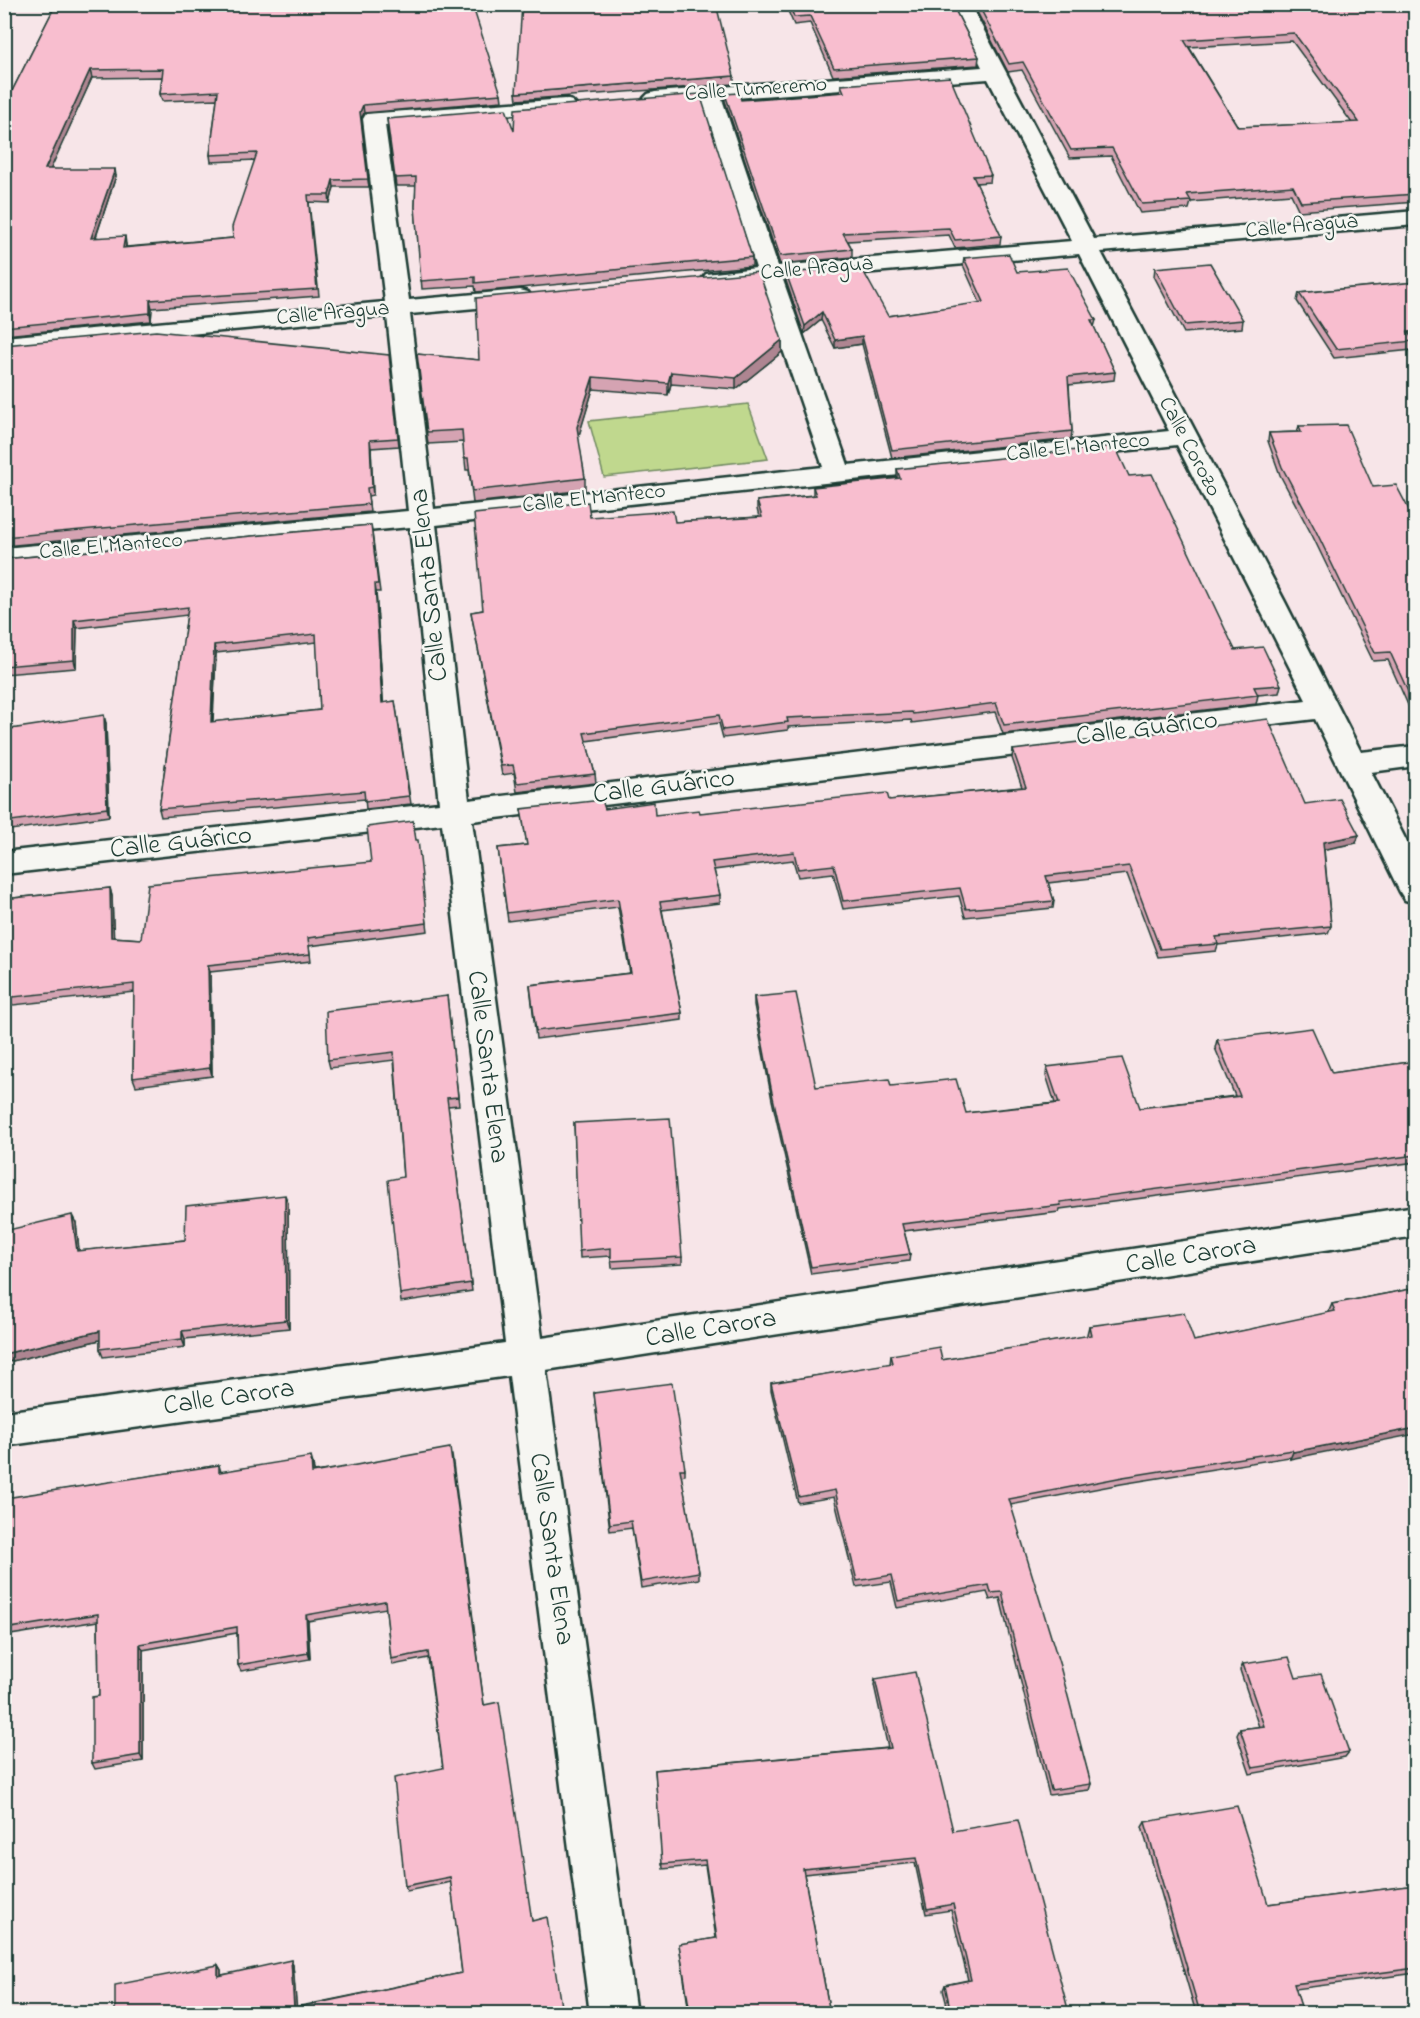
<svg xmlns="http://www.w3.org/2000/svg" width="1420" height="2018" viewBox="0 0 1420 2018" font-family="'Indie Flower',sans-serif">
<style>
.green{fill:#c0d88e;stroke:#708a61;stroke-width:1.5}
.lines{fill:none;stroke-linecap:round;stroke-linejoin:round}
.street-casing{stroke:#1f3d34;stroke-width:5}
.street{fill:#f6f6f2;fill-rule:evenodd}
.wall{fill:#d5a3b2;stroke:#1f3d34;stroke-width:1.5;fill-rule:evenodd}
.shaded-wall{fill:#ae8591;stroke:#1f3d34;stroke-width:1.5}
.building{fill:#f8becf;stroke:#1f3d34;stroke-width:1.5;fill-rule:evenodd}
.labels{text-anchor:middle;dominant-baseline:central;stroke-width:5;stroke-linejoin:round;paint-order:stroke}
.far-street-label{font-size:22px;fill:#1f3d34;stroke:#f6f6f2}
.street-label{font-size:27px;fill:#1f3d34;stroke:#f6f6f2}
</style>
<rect width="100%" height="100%" fill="#f7e5e8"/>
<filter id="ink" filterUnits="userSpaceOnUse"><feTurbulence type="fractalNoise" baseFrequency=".0167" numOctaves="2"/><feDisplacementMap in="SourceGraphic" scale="12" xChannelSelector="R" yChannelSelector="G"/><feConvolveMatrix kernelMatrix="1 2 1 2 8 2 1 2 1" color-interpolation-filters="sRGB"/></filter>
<g filter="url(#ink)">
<path class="green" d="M748,404L768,459L604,477L589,421Z"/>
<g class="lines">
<g class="street-casing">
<path id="street" d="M950,4H970L1094,239L1416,211V225L1101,252L1285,602L1361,752L1416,746V766L1371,772L1416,860V903L1405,900L1400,892L1315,719L472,821L542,1338L1416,1206V1236L546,1370L636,2014H590L509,1376L4,1446V1412L505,1343L442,824L4,874V852L439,803L410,527L4,565V548L408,511L387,316L4,351V337L385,302L363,119L366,114L565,99L572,101L576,105L572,109L385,125L409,300L520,290L528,292L532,297L528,302L520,304L410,314L434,509L823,467L760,282L714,286L706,284L702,279L706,274L756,268L702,101L655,104L648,102L644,98L648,94L655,92L982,67ZM988,79L1072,241L778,266L722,99ZM1079,254L1169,431L848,465L783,280ZM1177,445L1306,700L469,800L436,525Z"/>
</g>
<use href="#street" class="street"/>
</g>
<g class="wall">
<path d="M56,4L501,94L502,101L364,113L361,119L369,187H334L330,203L309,202L319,296L152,308L151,321L4,335V107ZM162,77L160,94L162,101L217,99L210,155L211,162L255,160L233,238L126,247V244L96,237L116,176L50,169L92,78Z"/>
<path d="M785,4H952L979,57L978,65L833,76L810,23L794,25Z"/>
<path d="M973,4H1416V202L1299,211L1291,194L1191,202L1189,209L1140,213L1111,156L1070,158L1022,70L1008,72ZM1292,41L1352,123L1238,127L1189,47Z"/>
<path d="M734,76V84L517,100L516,93Z"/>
<path d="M841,85L991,175L990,182L976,183L1001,236L1000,244L955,248L949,235L848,241L852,249V257L780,264L725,101V94L741,100L840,93Z"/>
<path d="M387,119L514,131L752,257V266L476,292L475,286L422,289L415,207L416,186H396Z"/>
<path d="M964,258L1017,272L1096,320L1094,327L1115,372L1114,380L1069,385L1072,431L1071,439L892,458L862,344L835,348L821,320L804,334L786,281V273L888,316L980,303L963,265Z"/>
<path d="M1155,268L1243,320L1242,328L1184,333L1154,276Z"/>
<path d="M1416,282V340H1414V341L1412,350L1334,358L1297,301L1299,293Z"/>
<path d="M782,340V352L736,389L671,384L668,395L593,389L578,437L585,478V490L473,503L469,470H466L463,442L428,444L417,354L479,360Z"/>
<path d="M4,345L389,355L399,446L371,448L373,495L368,496L370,512L4,546Z"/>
<path d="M1299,426L1416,523V723L1388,660L1373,661L1313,537L1280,475L1268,441L1269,433L1297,432Z"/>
<path d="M897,469L1129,476L1235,650L1281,685L1279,693L1258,695L1256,704L1003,734L995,712L912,723L911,720L788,727V730L723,738L719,723L586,741L595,774L596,783L517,792L514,773L502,775L471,612L483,610L590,517L675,522L759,517L757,509V501L813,495V487L897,478Z"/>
<path d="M371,525L380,592H376L383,703L395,701L411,804L366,809L365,799L161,817L159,809L187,615L77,628L76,668L4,674V559ZM317,642L320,710L213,722L216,653Z"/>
<path d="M106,723L109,816L4,831V730Z"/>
<path d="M1013,750L1305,804L1356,843L1324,849L1331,926L1328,933L1218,945L1216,951L1158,957L1127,874L1048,883L1054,901L1053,908L965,917L959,896L843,909L833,873L798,877L793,860L714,870L720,895V903L662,910L682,1013V1020L536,1039L530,985L630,973L618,907L508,921L498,848L527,845L521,809H605L655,815L700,813L889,800L1022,787L1012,758Z"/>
<path d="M413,821L428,931L309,946L311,961L210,972L212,1076L136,1086L133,1078L134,992L4,1006V899L110,888L112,896L113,937L141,939L371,862Z"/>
<path d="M447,996L459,1105L448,1106L472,1291L401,1302L400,1294L403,1177L394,1060L330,1068L328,1060Z"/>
<path d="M754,997L816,1087L891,1086L966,1113L1055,1103L1046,1075L1047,1067L1140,1108L1235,1096L1215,1048L1217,1040L1332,1073L1416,1061V1162L1060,1209L1059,1212L904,1231L910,1254L909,1261L811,1274L772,1100L754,1005Z"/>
<path d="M574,1123L682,1257V1264L612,1268L611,1256L580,1258Z"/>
<path d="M288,1203L289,1328L185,1339V1347L103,1357L100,1349V1340L4,1363L76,1223L79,1251L185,1240Z"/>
<path d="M1416,1288L1290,1459L1289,1457L1121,1484L1010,1505L1091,1784L1089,1790L1049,1795L1000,1598L990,1600L987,1592L897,1608L891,1582L856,1587L834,1497L798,1503L771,1390V1383L890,1364L891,1355L942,1360L1087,1336V1334L1089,1326L1194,1341L1330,1313L1329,1311L1332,1304Z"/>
<path d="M594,1393L685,1469V1475L681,1476L699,1572V1579L641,1588L632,1528L610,1531Z"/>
<path d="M452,1455L484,1705L532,1921L562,2013H115L218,1965L221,1970V1975L293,1965L296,2007L462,1973L451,1882L407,1891L405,1886L443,1768L428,1658L393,1665L391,1659L386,1608L308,1621L310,1659L241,1671L238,1665L237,1633L143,1650V1761L95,1769L92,1763L99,1696L98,1621L4,1636V1483L10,1490L9,1498L219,1465L221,1472L313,1464L314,1472Z"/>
<path d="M1243,1664L1296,1678L1349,1752L1345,1757L1250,1774L1237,1735L1240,1729L1259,1727L1240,1670Z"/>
<path d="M875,1679L953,1831L1069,2013H949L943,1990L945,1985L968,1980L951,1910L926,1914L915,1863L804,1874L830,2013H689L679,1944L716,1938L705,1865L663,1869L655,1770L888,1748L874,1685Z"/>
<path d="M1145,1822L1268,1904L1416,1885V1973L1295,1989L1303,2013H1196L1142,1827Z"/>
</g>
<g class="shaded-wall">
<path d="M90,70L92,78L47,177L45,169Z"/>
<path d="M363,105L364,113L361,119L369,187L360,112Z"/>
<path d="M115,169L116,176L93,245L91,238Z"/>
<path d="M333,180L334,187L330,203L329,195Z"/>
<path d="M125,236L126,244L125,255L123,248Z"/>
<path d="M150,300L152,308L151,321L150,313Z"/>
<path d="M822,312L821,320L804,334L805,326Z"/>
<path d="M862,336V344L835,348V340Z"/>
<path d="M782,340V352L736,389V378Z"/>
<path d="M671,372V384L668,395V383Z"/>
<path d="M593,377V389L578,439L577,427Z"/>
<path d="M370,440L371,448L373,495L372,487Z"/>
<path d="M375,584L376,592L384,711L382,703Z"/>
<path d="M74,620L77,628L76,668L74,660Z"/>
<path d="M214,645L216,653L212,730L211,722Z"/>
<path d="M104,715L106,723L109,816L107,808Z"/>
<path d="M1359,835L1356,843L1321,850L1323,842Z"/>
<path d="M110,888L112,896L114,945L111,937Z"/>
<path d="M208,965L210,972L212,1076L210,1068Z"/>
<path d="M285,1195L288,1203L289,1328L286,1320Z"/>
<path d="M72,1215L76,1223L80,1259L77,1251Z"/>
<path d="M100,1331L104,1339L4,1363V1354Z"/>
<path d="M182,1331L185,1339V1347L182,1339Z"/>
<path d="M1416,1428V1434L1290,1459L1293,1452Z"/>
<path d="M311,1457L313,1464L315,1479L312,1473Z"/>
<path d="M6,1483L10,1490L8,1505L5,1498Z"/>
<path d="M306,1615L308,1621L310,1659L308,1653Z"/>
<path d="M140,1644L143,1650V1761L140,1755Z"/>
<path d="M291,1960L293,1965L297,2012L294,2008Z"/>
<path d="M218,1965L221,1970V1981L218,1976Z"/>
</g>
<g class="building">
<path d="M56,4H472L501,94L363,105L360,112L368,179L333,180L329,195H308L317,289L150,300V313L4,327V107ZM163,69L160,94L218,91L210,155L257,153L232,227L233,238L123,248L125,236L91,238L115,169H45L90,70Z"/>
<path d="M522,4H716L734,76L516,93Z"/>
<path d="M789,4H952L979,57L834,68L810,16L794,17Z"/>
<path d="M978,4H1416V194L1301,202L1293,186L1187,194L1191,201L1142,204L1112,148L1071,150L1023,62L1009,64ZM1294,33L1359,122L1238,127L1184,40Z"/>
<path d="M950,77L991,175L973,176L1001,236L955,240L949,228L843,233L852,249L780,256L725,94L739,93L741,100L844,92L841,85Z"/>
<path d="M700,94L752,257L475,283V277L421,281L415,207L416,177L395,178L387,119L506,109L514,131L515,109Z"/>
<path d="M1009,254L1017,272L1068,268L1096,320H1091L1115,372L1068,377L1072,431L892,450L862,336L835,340L822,312L805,326L786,273L861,267L888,316L984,302L964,258Z"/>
<path d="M1210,263L1243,320L1185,325L1155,268Z"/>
<path d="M759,272L782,340L736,378L671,372L668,383L593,377L577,427L585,478L472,491L468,458H464L462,430L427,432L417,354L479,360L476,298Z"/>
<path d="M1416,282V331L1408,332L1414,341L1336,349L1299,293Z"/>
<path d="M156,331L389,355L398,438L370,440L372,487L367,488L369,504L4,537V345Z"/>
<path d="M1346,425L1373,487L1396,485L1416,523V709L1390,652L1375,653L1315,529L1282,467L1269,433L1301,432L1299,426Z"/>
<path d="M1115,446L1129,476L1152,474L1235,650L1263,647L1281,685L1254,687L1258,695L1004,725L996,703L913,714L912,712L787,718L788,722L723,730L719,715L584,733L595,774L517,783L513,765L501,766L471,612L483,610L474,514L588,502L590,517L673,511L675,522L762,517L757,501L816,495L813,487L900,478L897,469Z"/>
<path d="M371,525L378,584H375L382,703L395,701L409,796L365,801L364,791L159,809L188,607L74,620V660L4,666V559ZM316,634L320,710L211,722L214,645Z"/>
<path d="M104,715L107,808L4,822V730Z"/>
<path d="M1268,719L1305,804L1340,799L1359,835L1323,842L1331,926L1216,937L1218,944L1160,949L1129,866L1046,876L1054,901L966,909L960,888L843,901L834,865L798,869L794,852L712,862L720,895L660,902L682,1013L536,1031L530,985L631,973L618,899L507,913L498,848L527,845L521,809L602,800L605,809L654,802L655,815L699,810L700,813L887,793L889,800L1026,787L1013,750Z"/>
<path d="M413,821L416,840H418L427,923L308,938L310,954L208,965L210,1068L133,1078L134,984L4,998V899L110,888L111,937L141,939L148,884L371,862L367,827Z"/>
<path d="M796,993L816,1087L889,1079L891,1086L956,1079L966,1113L1059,1103L1047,1067L1122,1058L1140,1108L1240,1096L1217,1040L1312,1028L1332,1073L1416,1061V1155L1060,1202L1061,1205L902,1224L910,1254L811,1267L772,1093L754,997Z"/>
<path d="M447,996L458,1097L447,1098L471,1283L400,1294L388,1180L403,1177L394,1052L328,1060L326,1011Z"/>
<path d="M670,1118L682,1257L611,1261V1248L579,1251L574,1123Z"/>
<path d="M285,1195L286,1320L182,1331V1339L100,1349V1331L4,1354V1231L72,1215L77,1251L185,1240L186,1206Z"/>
<path d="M1416,1288V1428L1293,1452L1292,1450L1123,1477L1009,1499L1060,1666L1091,1784L1051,1790L1002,1592L991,1593L989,1585L898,1601L892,1575L857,1581L835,1490L799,1497L771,1383L893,1363L891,1355L939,1347L942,1360L1091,1335L1089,1326L1184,1313L1194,1341L1335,1311L1332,1304Z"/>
<path d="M672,1383L685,1469H680L699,1572L641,1582L631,1521L610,1524L594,1393Z"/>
<path d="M450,1448L484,1705L499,1702L532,1921L547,1917L562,2013H115V1985L218,1965V1976L291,1960L294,2008L462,1973L450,1877L405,1886L394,1778L443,1768L428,1652L391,1659L385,1601L306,1615L308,1653L238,1665L237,1627L140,1644V1755L92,1763V1697L99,1696L98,1614L4,1629V1483H6L5,1498L219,1465V1472L311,1457L312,1473Z"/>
<path d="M1289,1657L1296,1678L1321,1674L1349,1752L1253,1768L1240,1729L1264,1726L1243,1664Z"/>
<path d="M915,1672L953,1831L1018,1820L1069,2013H951L945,1985L971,1980L953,1904L927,1909L916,1858L803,1869L830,2013H690L679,1944L717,1938L705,1860L662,1864L655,1770L891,1748L875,1679Z"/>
<path d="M1237,1806L1268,1904L1416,1885V1968L1294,1984L1303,2013H1200L1145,1822Z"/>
</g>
</g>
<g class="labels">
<g class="far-street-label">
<text transform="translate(756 90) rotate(-4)">Calle Tumeremo</text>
<text transform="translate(1302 227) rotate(-5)">Calle Aragua</text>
<text transform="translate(817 269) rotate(-5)">Calle Aragua</text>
<text transform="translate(333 314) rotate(-5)">Calle Aragua</text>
<text transform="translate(1189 447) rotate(62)">Calle Corozo</text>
<text transform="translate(1078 448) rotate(-6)">Calle El Manteco</text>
<text transform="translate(594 499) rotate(-6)">Calle El Manteco</text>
<text transform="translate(111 547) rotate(-5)">Calle El Manteco</text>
</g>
<g class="street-label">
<text transform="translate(430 585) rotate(-96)">Calle Santa Elena</text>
<text transform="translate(1147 729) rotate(-7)">Calle Guárico</text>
<text transform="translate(664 787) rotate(-7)">Calle Guárico</text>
<text transform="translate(181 843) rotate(-6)">Calle Guárico</text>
<text transform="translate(487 1067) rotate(83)">Calle Santa Elena</text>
<text transform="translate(1191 1256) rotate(-9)">Calle Carora</text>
<text transform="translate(711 1329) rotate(-9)">Calle Carora</text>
<text transform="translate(229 1398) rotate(-8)">Calle Carora</text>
<text transform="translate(551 1549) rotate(82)">Calle Santa Elena</text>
</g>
</g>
<rect width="1420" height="2018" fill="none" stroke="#f6f6f2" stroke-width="24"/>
<rect x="12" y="12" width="1396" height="1994" fill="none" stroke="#1f3d34" stroke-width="2" filter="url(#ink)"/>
</svg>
